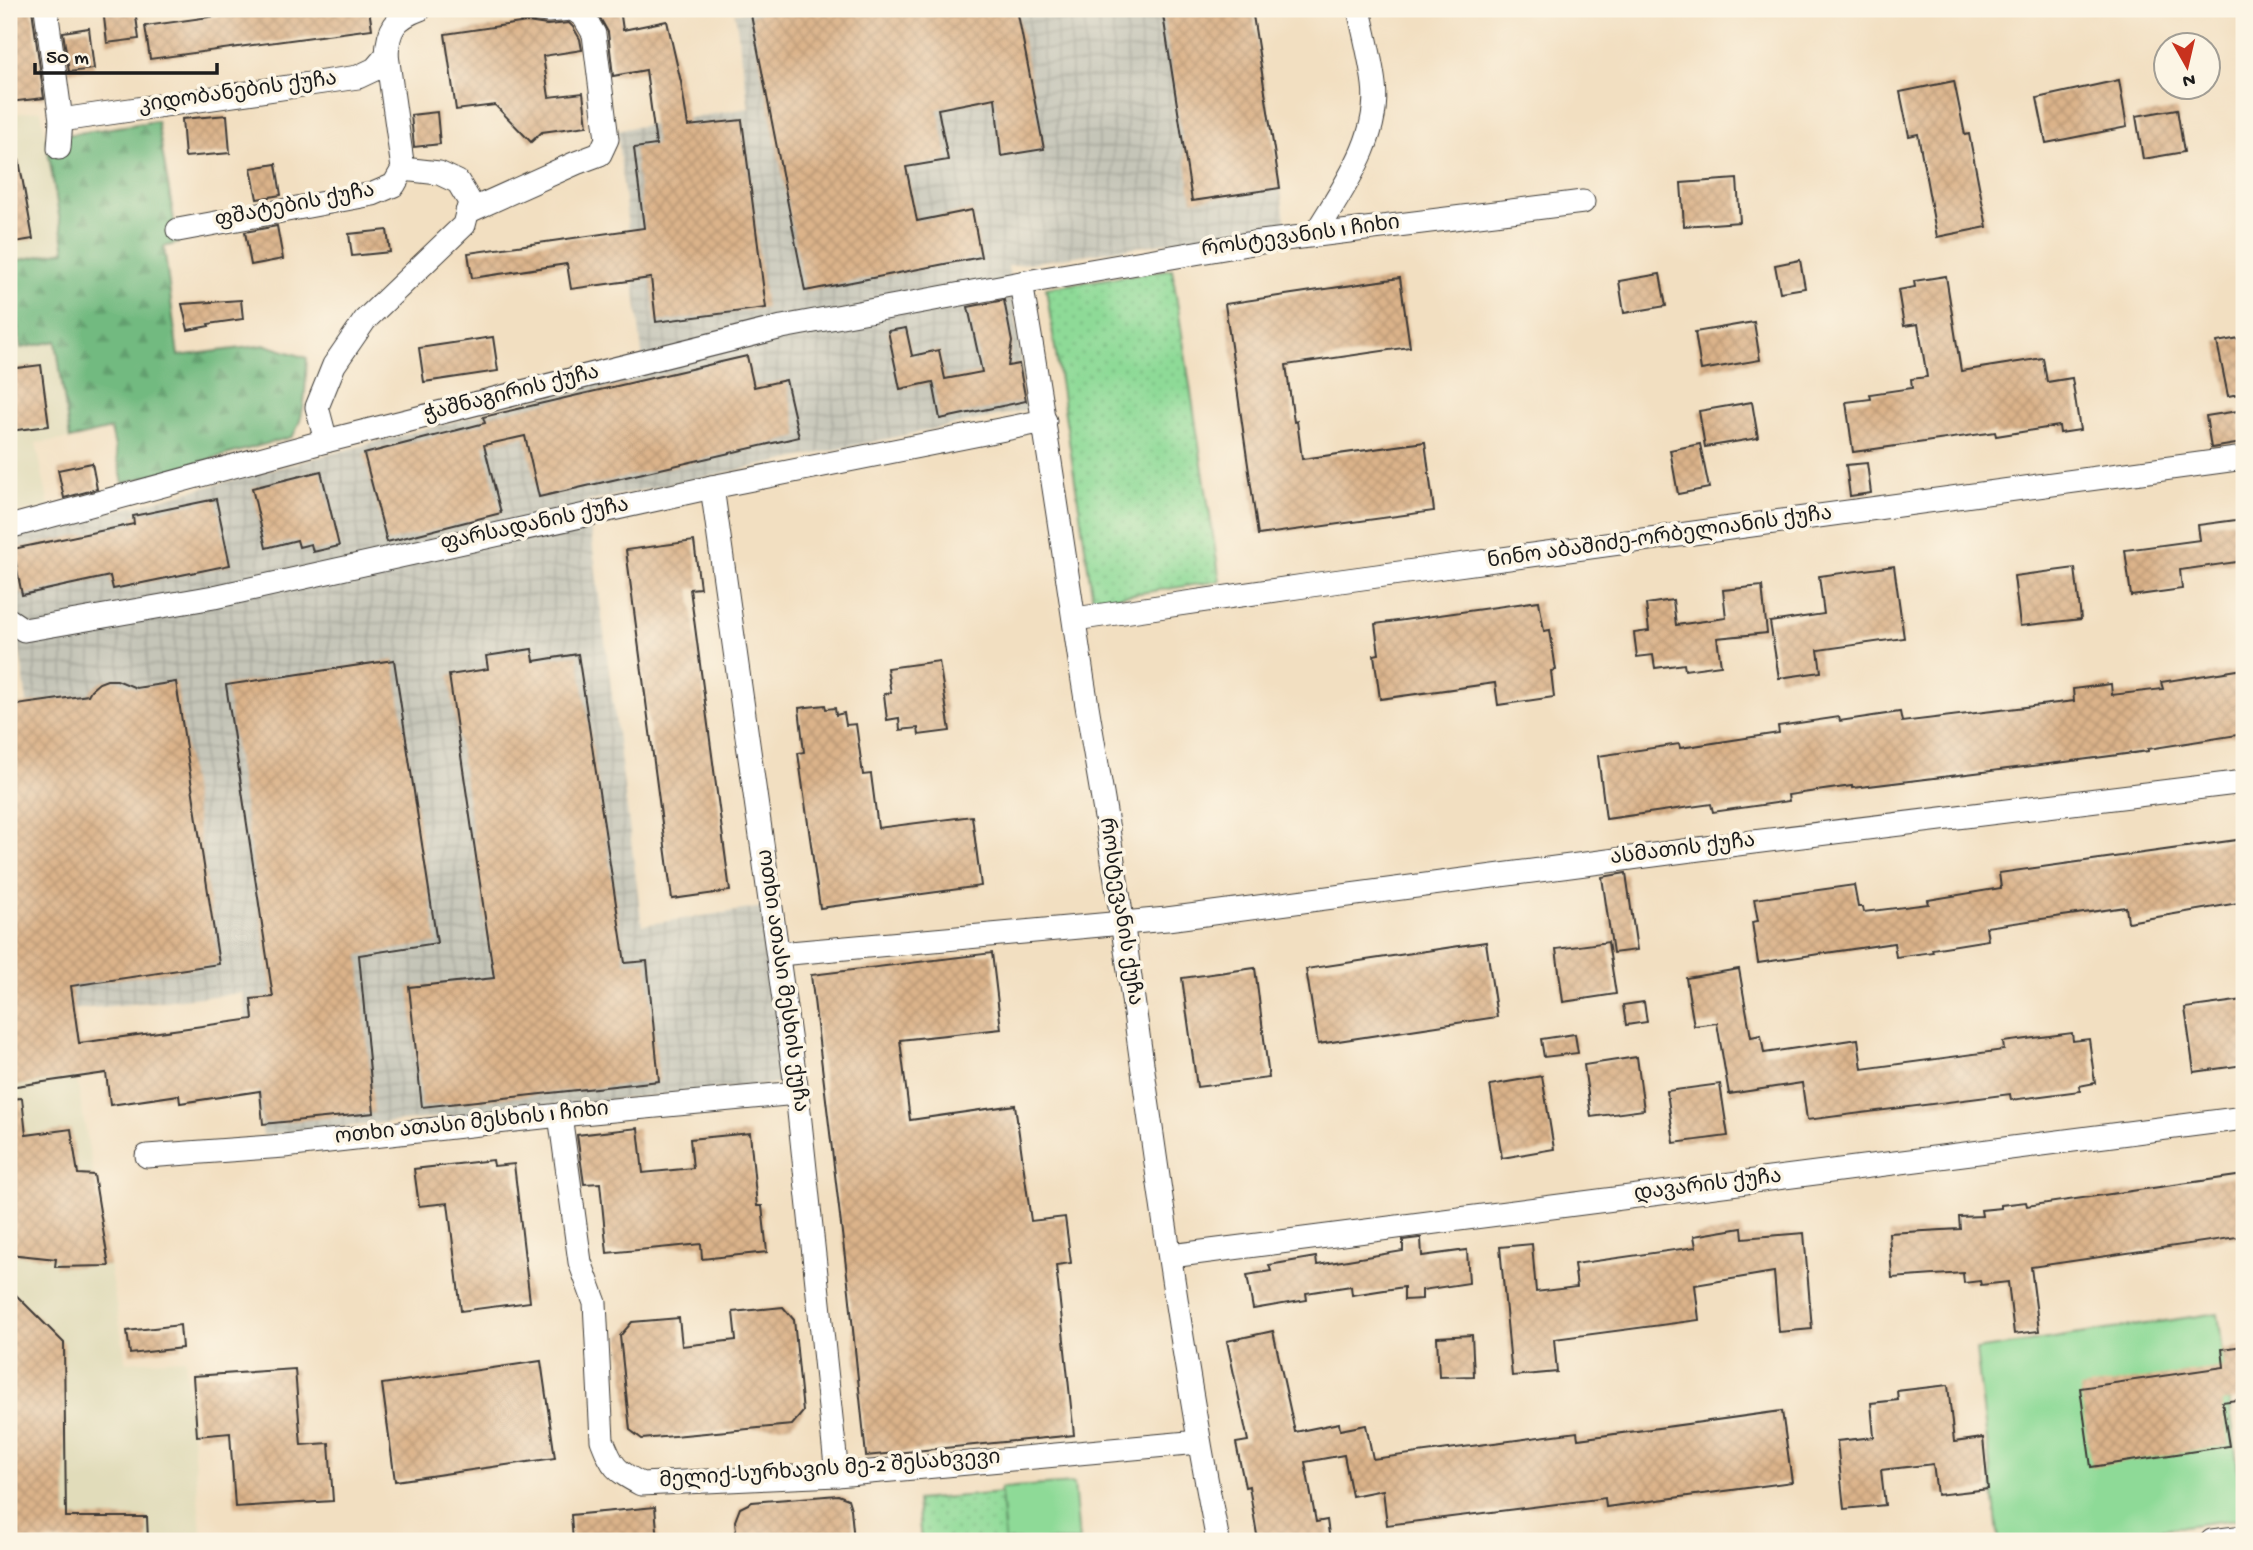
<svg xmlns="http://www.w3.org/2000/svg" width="2253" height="1550" viewBox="0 0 2253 1550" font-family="'Gochi Hand','Noto Sans Georgian',sans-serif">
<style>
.built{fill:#e1dcba}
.industrial{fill:url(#industrial-grid)}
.grass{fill:#8eda97;stroke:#557b5a;stroke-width:2}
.forest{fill:url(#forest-firs);stroke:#476b4e;stroke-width:2}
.park{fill:url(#park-dots);stroke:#557b5a;stroke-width:2}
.building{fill:url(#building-cross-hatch)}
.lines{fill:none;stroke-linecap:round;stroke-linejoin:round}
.street-casing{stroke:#3c3935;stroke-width:25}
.street{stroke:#fff;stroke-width:23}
.labels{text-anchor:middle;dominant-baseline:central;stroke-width:7;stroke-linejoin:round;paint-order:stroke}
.street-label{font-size:21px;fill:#1c1c1c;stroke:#fcf5e5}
</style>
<defs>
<pattern id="industrial-grid" width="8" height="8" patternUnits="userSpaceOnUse" patternTransform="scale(1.75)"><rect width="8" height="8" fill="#c5c5b8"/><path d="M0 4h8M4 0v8" fill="none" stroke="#a9a99e"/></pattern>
<pattern id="forest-firs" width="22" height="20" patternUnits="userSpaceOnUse" patternTransform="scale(1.75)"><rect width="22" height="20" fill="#72ba80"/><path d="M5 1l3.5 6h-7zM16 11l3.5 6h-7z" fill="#629f6e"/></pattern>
<pattern id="park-dots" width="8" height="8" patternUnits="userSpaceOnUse" patternTransform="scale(1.75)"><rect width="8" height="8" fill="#8eda97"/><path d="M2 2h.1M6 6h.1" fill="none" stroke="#7aba82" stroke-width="1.8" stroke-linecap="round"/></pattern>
<pattern id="building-cross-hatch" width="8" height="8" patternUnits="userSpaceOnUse" patternTransform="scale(1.75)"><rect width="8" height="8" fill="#dbb38a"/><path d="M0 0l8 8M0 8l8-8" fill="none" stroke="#bb9976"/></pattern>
</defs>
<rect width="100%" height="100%" fill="#fcf5e5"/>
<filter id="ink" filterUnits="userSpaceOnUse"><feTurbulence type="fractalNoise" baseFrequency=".0143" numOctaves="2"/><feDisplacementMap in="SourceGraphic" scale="14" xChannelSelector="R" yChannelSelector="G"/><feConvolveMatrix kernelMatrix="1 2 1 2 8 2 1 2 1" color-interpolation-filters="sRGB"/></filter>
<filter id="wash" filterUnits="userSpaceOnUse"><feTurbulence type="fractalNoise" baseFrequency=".00686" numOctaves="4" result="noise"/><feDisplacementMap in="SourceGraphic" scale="28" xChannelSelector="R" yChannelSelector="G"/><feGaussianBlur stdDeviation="1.57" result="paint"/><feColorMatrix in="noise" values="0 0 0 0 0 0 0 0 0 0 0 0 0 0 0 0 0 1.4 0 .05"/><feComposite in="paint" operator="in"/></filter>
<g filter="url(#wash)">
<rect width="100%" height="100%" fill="#f2dfc1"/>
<g class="built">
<path d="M41,110L65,251L9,262L21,348L56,340L70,439L36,443L49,506L9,515V115Z"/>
<path d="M12,653L56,961L126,1362L185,1359L202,1541H9V654Z"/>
</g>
<path class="industrial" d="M762,9H1253L1286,225L1008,266L1029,409L587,502L642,925L763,907L788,1073L782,1083L263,1135L243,993L70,1010L9,572V539L644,371L617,130L749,108L735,13Z"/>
<g class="grass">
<path d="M2218,1313L2244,1518L2073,1541H1999L1976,1350Z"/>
<path d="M1074,1483L1079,1541H1005L1000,1488Z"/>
</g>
<path class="forest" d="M157,121L178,243L164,247L178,356L266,345L307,358C305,384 307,416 292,437L123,483L111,429L70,439L56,341L21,348L9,262L65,251L46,138Z"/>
<g class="park">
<path d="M1172,269L1220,581L1093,600L1046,288Z"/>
<path d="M1001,1493L1005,1541H921L917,1500Z"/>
</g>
<g id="blocks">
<g class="building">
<path d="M9,9H32L44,98L9,102Z"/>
<path d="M103,9H135L139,39L107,43Z"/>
<path d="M249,9H369L372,29L150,59L145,26L224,15V12Z"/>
<path d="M595,9H620L623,30L667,21L681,82L688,126L742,120L766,308L656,322L651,278L571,289L567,264L472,278L468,253L644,228L634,148L656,145L646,70L613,76L608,32Z"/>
<path d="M781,9H926L927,12L945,9H1017L1044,149L1001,156L995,98L938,109L948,160L906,167L917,221L972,210L981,257L805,291L751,15Z"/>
<path d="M1203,9H1252L1280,188L1192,201L1163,15Z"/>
<path d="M527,22L547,25L569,23L573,27L580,39L582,50L543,56L549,97L583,93L587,126L542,132L531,142L495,105L456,110L445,34Z"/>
<path d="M89,28L94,69L69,72L63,32Z"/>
<path d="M2119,80L2127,127L2046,143L2037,98Z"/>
<path d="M1954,81L1965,135L1969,134L1987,227L1937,237L1918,134L1909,136L1900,92Z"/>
<path d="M2177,109L2184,152L2143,159L2136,116Z"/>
<path d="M437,112L440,144L414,147L411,115Z"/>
<path d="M227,115L230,153L185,157L182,119Z"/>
<path d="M19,160L33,239L9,243V161Z"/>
<path d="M276,164L281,195L257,199L251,168Z"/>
<path d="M1737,179L1740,222L1684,226L1681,183Z"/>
<path d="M277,226L283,259L251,265L245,232Z"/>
<path d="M387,230L390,252L352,256L349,234Z"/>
<path d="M1800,260L1805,288L1780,292L1775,265Z"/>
<path d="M1660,274L1666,306L1624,313L1619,281Z"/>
<path d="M1946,276L1961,371L2043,358L2047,382L2072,378L2080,430L2060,433L2059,426L1996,436L1995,432L1853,452L1846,402L1871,399L1870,394L1912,388L1911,379L1927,377L1918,324L1904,326L1898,290L1915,287L1914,281Z"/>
<path d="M1400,278L1410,347L1286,365L1294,422L1297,421L1302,459L1425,442L1434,511L1258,535L1225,304Z"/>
<path d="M241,300L243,319L208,324L209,326L188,330L182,304Z"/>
<path d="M1004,300L1012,342L1008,366L1019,364L1026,401L940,419L933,382L900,389L888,331L906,328L912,356L939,350L945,379L982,372L968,307Z"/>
<path d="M1754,322L1760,360L1701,370L1695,332Z"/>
<path d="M493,337L498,371L424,382L419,348Z"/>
<path d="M2244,337V393L2228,396L2217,342Z"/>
<path d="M747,356L754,387L786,380L799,437L539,497L525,436L484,445L501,513L387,542L364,454L485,423L483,417Z"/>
<path d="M41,365L49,426L9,431V369Z"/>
<path d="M1752,402L1758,438L1705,447L1699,411Z"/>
<path d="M2238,411L2242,443L2211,448L2206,416Z"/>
<path d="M1700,444L1709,488L1678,494L1670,450Z"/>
<path d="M92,463L97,489L64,498L58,470Z"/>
<path d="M1867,463L1871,493L1850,496L1846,465Z"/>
<path d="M321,471L339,546L313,552L311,544L299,547L297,540L266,548L252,488Z"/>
<path d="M216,499L230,565L113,589L110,576L22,595L13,549L134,524L133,516Z"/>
<path d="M2244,519V561L2180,570L2182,589L2131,596L2125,550L2200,540L2198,525Z"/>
<path d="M694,541L700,588L690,589L730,891L672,899L626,550Z"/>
<path d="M1894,566L1904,638L1818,650L1821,672L1779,678L1770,622L1824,614L1819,576Z"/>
<path d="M2075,568L2081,619L2020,626L2014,576Z"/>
<path d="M1762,586L1767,633L1717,638L1721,665L1685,670L1684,664L1655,668L1653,655L1637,657L1634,633L1649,631L1646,604L1673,600L1676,625L1726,618L1723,590Z"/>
<path d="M1539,601L1544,631L1550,630L1556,670L1551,671L1554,697L1498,705L1495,683L1380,699L1374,655L1379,654L1375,624Z"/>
<path d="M532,649L534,661L578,654L625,963L647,961L659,1081L422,1107L409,987L494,978L449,675L488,669L486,656Z"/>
<path d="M394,660L437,943L359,955L374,1113L263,1124L260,1091L180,1103L179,1095L110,1105L106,1073L9,1087V706L88,695L91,690L99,683L107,680H117L136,688L176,682L219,964L71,986L79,1043L253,1019L251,999L273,997L226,685Z"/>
<path d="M939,661L950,731L919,735L918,728L900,730L899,718L887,720L884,694L891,693L887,668Z"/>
<path d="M2244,669V734L2148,749V751L2065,762L1852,788V786L1788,795L1789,801L1713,812L1711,804L1606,819L1598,756L1679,744L1680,748L1779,733L1778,726L1839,717L1840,721L1900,712L1902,722L2074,701L2073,689L2111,684L2112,695L2163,689L2161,682Z"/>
<path d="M825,705L826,709L835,708L836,715L844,713L846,725L856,724L863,775L871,774L878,828L972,816L981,886L820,908L798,753L804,752L799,708Z"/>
<path d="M2244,839V902L2128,922L2126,907L1986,927L1988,940L1932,949L1933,952L1896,957L1894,943L1758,963L1752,922L1758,921L1754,899L1854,885L1858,907H1863L1864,912L1929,904L1928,900L2001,888L1999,873Z"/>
<path d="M1626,873L1637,950L1613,953L1602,877Z"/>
<path d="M1486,942L1497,1017L1318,1044L1306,969Z"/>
<path d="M1608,942L1616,994L1563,1002L1556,949Z"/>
<path d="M992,953L1001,1029L900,1040L910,1120L1015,1105L1031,1221L1065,1217L1071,1263L1056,1265L1074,1435L866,1456L849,1291L811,975Z"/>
<path d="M1255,968L1269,1078L1197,1087L1182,978Z"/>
<path d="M1739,969L1751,1037L1761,1035L1764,1053L1858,1039L1862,1069L2004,1050L2003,1042L2072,1033L2073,1041L2089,1039L2095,1083L2079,1086L2080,1091L2011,1100L2010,1094L1807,1120L1802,1083L1729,1094L1717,1023L1694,1026L1686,978Z"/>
<path d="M2244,1000V1065L2194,1072L2185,1008Z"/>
<path d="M1644,1002L1647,1022L1626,1025L1623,1005Z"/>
<path d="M1575,1034L1578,1053L1544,1057L1541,1039Z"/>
<path d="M1637,1057L1644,1110L1591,1117L1584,1065Z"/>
<path d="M1542,1076L1554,1149L1502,1158L1490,1085Z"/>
<path d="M1720,1084L1728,1136L1674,1143L1667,1091Z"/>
<path d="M22,1098L26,1135L71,1129L78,1174L94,1175L109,1266L55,1267L56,1259L9,1254V1099Z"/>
<path d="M638,1128L643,1173L693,1168L690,1139L750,1133L757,1206H762L767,1252L702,1259L701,1244L607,1253L600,1183L584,1184L577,1135Z"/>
<path d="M493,1160L494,1166L514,1164L530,1302L461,1311L448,1203L419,1206L414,1169Z"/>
<path d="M2244,1175V1236L2031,1267L2039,1331L2014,1334L2008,1282L1981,1285L1980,1281L1964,1283L1963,1273L1892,1278L1889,1233L1960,1229L1959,1217L1982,1216L1981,1210L2001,1208V1205L2026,1202L2027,1206Z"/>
<path d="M1742,1228L1743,1238L1804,1233L1812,1329L1779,1332L1774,1272L1695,1285L1699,1320L1554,1339L1557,1372L1512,1376L1500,1247L1532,1244L1536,1292L1577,1287L1574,1264L1696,1247L1694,1236Z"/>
<path d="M1419,1238H1421L1422,1256L1467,1250L1469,1283L1422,1290V1299L1404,1300V1287L1352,1295L1351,1286L1306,1293L1307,1300L1253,1309L1247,1275L1271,1271L1269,1265L1316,1257L1317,1265L1403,1251V1240Z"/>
<path d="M9,1288L64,1343L66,1517H147L148,1541H9Z"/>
<path d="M783,1307L794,1320L803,1412L792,1425L642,1439L630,1430L620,1336L632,1322L679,1318L682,1346L736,1340L733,1312Z"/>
<path d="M180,1325L182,1348L130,1354L127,1331Z"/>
<path d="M1273,1331L1295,1432L1339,1423L1340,1430L1366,1425L1373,1459L1577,1432L1578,1439L1782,1411L1792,1482L1606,1507L1605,1498L1387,1525L1383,1490L1352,1496L1344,1455L1305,1462L1316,1522L1327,1520L1330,1541H1258L1249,1486L1245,1487L1236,1443L1248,1441L1227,1341Z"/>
<path d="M1472,1335L1474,1376L1439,1377L1437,1337Z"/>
<path d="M2244,1346V1399L2222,1402L2229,1446L2091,1467L2080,1388L2224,1367L2222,1349Z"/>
<path d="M541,1361L555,1458L395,1481L382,1384Z"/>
<path d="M295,1369L301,1445L329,1443L333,1501L235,1507L230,1433L197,1436L193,1376Z"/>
<path d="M1948,1385L1954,1442L1983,1438L1988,1489L1937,1495L1933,1464L1881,1470L1885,1505L1844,1509L1837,1441L1874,1437L1871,1403L1898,1400L1897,1391Z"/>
<path d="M838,1495L848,1499L851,1509L854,1541H737L735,1521L740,1508L752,1502Z"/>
<path d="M655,1507L658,1541H590V1539L573,1541L571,1515Z"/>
</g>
</g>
</g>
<g filter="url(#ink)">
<use href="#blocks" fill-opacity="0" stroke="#3c3935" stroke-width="2"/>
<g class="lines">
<g class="street-casing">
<g id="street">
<path d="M46,9L61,120L59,148"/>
<path d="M532,9L548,11L571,9"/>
<path d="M61,120L358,77L375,69L387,55"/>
<path d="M403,169L387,55C388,29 395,18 420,9"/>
<path d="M467,212L576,163L600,154L607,139L594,34L584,17L573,9"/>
<path d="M178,230L373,194L394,185L403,169"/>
<path d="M1316,233C1342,189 1381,138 1374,84C1371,59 1364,33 1359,9"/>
<path d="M1021,283C1044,415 1063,548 1083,681C1096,763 1112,845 1123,928C1152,1132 1178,1338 1218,1541"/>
<path d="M326,441L317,407L334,365L365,320L464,225L470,202L458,182L439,173L403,169"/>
<path d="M712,487L797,1093L837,1475"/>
<path d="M9,527L326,441L782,327L1021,283L1253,243L1583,202"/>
<path d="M1075,619L1311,585L2244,458"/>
<path d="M9,620L24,630L214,597L712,487L1045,421"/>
<path d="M779,954L1167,919L1737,844L2244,782"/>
<path d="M560,1115L580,1262L595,1303L602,1440C613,1468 615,1470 641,1484L837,1475L1199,1442"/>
<path d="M147,1156L284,1146L560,1115L797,1093"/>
<path d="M1171,1256L2244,1118"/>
<path d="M2212,1541L2244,1537"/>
</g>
</g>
<use href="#street" class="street"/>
</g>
</g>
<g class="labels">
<g class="street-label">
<text transform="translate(238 94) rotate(-8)">კიდობანების ქუჩა</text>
<text transform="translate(295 207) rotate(-11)">ფშატების ქუჩა</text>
<text transform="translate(1301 238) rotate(-8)">როსტევანის I ჩიხი</text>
<text transform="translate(512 395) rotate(-14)">ჭაშნაგირის ქუჩა</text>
<text transform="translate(535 526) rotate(-12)">ფარსადანის ქუჩა</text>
<text transform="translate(1660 539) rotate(-8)">ნინო აბაშიძე-ორბელიანის ქუჩა</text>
<text transform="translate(1683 851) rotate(-7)">ასმათის ქუჩა</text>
<text transform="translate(1119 912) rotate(81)">როსტევანის ქუჩა</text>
<text transform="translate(781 981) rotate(82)">ოთხი ათასი მესხის ქუჩა</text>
<text transform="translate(472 1125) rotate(-6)">ოთხი ათასი მესხის I ჩიხი</text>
<text transform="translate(1708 1187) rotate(-7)">დავარის ქუჩა</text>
<text transform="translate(830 1471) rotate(-4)">მელიქ-სურხავის მე-2 შესახვევი</text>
</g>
</g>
<rect width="2253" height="1550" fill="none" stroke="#fcf5e5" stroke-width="35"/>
<g transform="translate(2187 66) rotate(172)"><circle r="33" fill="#fcf5e5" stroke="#a29e95" stroke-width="2"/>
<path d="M0-5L12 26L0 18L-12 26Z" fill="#c8321e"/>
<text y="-10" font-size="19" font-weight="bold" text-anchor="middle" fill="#1c1c1c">N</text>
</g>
<path d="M35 63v10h182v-10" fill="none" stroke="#1c1c1c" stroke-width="3.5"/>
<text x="46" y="63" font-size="21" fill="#1c1c1c" stroke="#fcf5e5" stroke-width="5" paint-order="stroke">50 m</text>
</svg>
